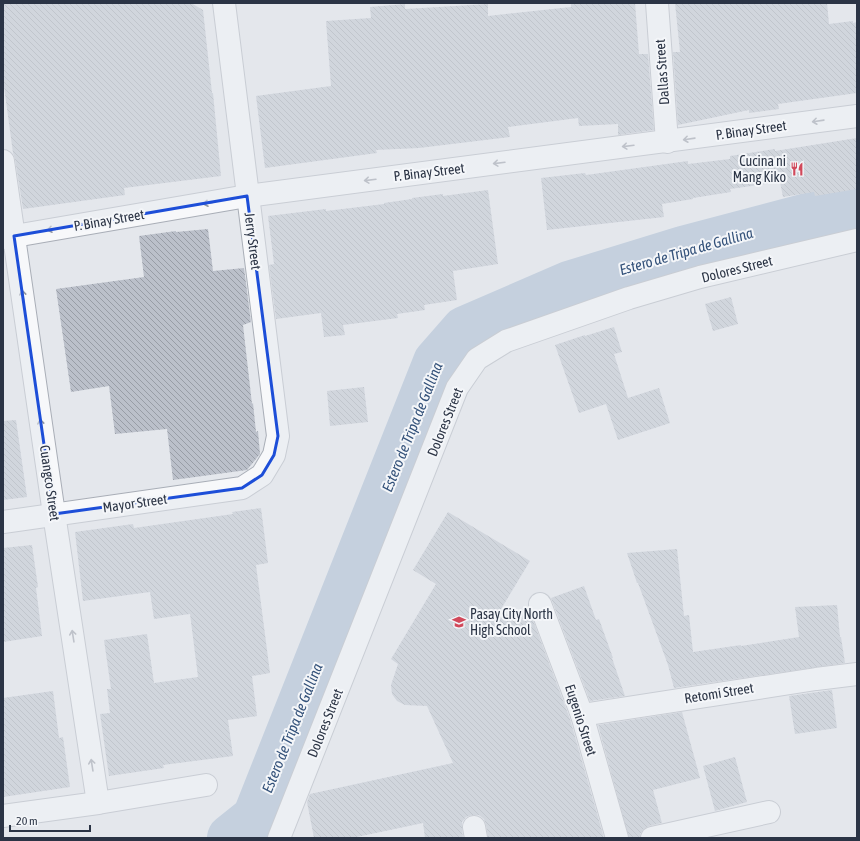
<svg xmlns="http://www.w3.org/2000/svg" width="860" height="841" viewBox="0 0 860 841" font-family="'Asap Condensed',sans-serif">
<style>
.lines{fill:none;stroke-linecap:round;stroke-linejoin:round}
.river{stroke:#9fb4cc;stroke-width:48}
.building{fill:url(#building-back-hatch)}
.street-casing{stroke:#a9aeb7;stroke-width:24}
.street{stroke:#f7f8fa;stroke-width:22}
.oneway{stroke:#9196a0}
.marked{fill:none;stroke:#1d4ed8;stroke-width:3;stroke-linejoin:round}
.labels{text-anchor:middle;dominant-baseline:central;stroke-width:4;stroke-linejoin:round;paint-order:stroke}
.street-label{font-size:14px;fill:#2b3445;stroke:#f4f6f9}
.poi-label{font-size:14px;fill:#2b3445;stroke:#f4f6f9;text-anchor:end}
.water-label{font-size:15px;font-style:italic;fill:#34527a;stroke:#f4f6f9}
</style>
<defs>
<pattern id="building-back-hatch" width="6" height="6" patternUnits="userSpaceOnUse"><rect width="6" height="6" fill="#bbc0ca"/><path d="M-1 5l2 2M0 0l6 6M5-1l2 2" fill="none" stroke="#989da6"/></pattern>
</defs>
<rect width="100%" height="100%" fill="#e4e7ec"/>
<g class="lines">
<path class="river" d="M231,838L256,818L437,362L465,330L569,285L683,250L857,204"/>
</g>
<g class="building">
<path d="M3,3H191L203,10L212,93H213L221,176L124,188L125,195L23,209L15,159L13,153L3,79Z"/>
<path d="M571,3H635L639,54H648L654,130L618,135V124L579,126L578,118L508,127L510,137L419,148L376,150L377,153L265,168L256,96L331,86L326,21L371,18L370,7L405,4V9L488,4V16L571,7Z"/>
<path d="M675,3H827L829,24L853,21V23L857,22V93L778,104L779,109L749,113V110L678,125L673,52H680Z"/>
<path d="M857,138V189L815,196L814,192L783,197L780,182L730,189L731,192L693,198V199L662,204L664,217L547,230L541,178L585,173L586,175L688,161V164L730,159V156L775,149V151Z"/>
<path d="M488,190L498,264L453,271L457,300L424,305L425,310L397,314L398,318L343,325L345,335L324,337L321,313L276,319L269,265L274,264L268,216L326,209V211L384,204V203L412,199V198L443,194V196Z"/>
<path d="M208,229L213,271L244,268L251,322L243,325L252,404L253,403L256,432L258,431L260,454L247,470L173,480L167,429L115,434L109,386L71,392L56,289L144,277L139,236L176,231V232Z"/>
<path d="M731,297L738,324L713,331L705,304Z"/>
<path d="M614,327L622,352L614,354L628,398L659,388L670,423L618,440L606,404L579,413L555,345L585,335V336Z"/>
<path d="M364,387L368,422L330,426L327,391Z"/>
<path d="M16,420L27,497L3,500V421Z"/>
<path d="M261,508L268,563L256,565L270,673L252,676L257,716L228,720L233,756L163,765L164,768L109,776L100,714L110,713L107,689H111L104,640L147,634L154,683L198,677L190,614L154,619L150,592L83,601L75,532L133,524L134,528L233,514L232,512Z"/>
<path d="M448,512L530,561L495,619L528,607L570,719L604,838H488L486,825L484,819L479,815H472L466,817L462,822V829L463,838H425L423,823L352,838H314L307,802L310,794L453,763L427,706L405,705L397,701L392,694L391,685L398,664L391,659L436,584L413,570Z"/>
<path d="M32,545L38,587L36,588L42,636L3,642V548Z"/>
<path d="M677,549L684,616L689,615L693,652L741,645V646L799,637L795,607L837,605L840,637H841L845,663L674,688L668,665L638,583H637L627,553Z"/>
<path d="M584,586L596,620L599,619L613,658H612L625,696L590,701L551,598Z"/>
<path d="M832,690L837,728L795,734L789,696Z"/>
<path d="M53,691L59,738L63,737L70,787L3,797V698Z"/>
<path d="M682,712L700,778L653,790L662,823L649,826L644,829L640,834V838H629L598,725Z"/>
<path d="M735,757L747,802L715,811L703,766Z"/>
</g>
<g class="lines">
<g class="street-casing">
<g id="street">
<path d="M657,3L667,142"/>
<path d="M3,161L54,514L98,803"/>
<path d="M3,238L247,196L857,116"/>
<path d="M3,522L242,488L262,475L274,455L278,436L224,3"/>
<path d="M540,604L582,715L617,838"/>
<path d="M582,715L816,679L857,674"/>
<path d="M3,816L98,803L206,785"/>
<path d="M474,827L476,838"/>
<path d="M279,838L457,388L477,359L506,341L629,298L700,277L857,240"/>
<path d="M652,838L769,812"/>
</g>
</g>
<use href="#street" class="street"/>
</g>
<defs><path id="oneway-shaft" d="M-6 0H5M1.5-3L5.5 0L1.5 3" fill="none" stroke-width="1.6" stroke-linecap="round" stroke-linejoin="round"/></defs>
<g class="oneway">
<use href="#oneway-shaft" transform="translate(818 121) rotate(172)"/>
<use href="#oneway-shaft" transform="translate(689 139) rotate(172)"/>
<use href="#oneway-shaft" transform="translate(628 146) rotate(173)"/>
<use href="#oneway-shaft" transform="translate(499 163) rotate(173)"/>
<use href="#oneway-shaft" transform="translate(370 180) rotate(173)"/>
<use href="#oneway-shaft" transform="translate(209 203) rotate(170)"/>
<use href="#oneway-shaft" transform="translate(53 229) rotate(170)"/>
<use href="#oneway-shaft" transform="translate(23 296) rotate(-98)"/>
<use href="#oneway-shaft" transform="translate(41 425) rotate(-98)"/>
<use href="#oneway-shaft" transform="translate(73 636) rotate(-99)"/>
<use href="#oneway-shaft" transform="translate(92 765) rotate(-99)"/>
</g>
<path d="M0 0H860V841H0ZM247,196L278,436L274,455L262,475L242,488L54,514L14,236Z" fill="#e4e7ec" fill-opacity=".55" fill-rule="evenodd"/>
<path class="marked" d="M247,196L278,436L274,455L262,475L242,488L54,514L14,236Z"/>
<defs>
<g id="restaurant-bare" transform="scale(1.08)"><path d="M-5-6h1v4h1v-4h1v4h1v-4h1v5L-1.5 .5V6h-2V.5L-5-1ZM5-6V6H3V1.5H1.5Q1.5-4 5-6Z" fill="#d1495b" stroke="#f4f6f9" stroke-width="2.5" paint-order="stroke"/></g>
<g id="school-bare" transform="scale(1.08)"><path d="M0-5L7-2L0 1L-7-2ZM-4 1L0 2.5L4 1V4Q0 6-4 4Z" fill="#d1495b" stroke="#f4f6f9" stroke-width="2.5" paint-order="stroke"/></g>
</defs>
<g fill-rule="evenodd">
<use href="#restaurant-bare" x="797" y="169"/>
<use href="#school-bare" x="459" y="622"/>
</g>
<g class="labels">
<g class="street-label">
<text transform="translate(662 72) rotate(-94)">Dallas Street</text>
<text transform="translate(751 130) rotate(-8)">P. Binay Street</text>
<text transform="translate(429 172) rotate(-7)">P. Binay Street</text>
<text transform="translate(109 220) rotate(-10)">P. Binay Street</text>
<text transform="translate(253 241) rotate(83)">Jerry Street</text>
<text transform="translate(737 269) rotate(-14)">Dolores Street</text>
<text transform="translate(445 422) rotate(-68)">Dolores Street</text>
<text transform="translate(50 483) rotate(82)">Cuangco Street</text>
<text transform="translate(135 503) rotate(-8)">Mayor Street</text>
<text transform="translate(719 693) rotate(-9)">Retomi Street</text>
<text transform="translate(581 720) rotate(72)">Eugenio Street</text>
<text transform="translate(325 723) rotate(-68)">Dolores Street</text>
</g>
<g class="poi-label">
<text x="786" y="161">Cucina ni<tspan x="786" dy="16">Mang Kiko</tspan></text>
<text x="470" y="614" text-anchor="start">Pasay City North<tspan x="470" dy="16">High School</tspan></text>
</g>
<g class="water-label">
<text transform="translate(686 251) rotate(-16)">Estero de Tripa de Gallina</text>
<text transform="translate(412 427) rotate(-68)">Estero de Tripa de Gallina</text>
<text transform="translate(292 728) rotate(-68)">Estero de Tripa de Gallina</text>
</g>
</g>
<rect width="860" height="841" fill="none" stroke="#2b3445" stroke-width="8"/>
<path d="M10 825v6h80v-6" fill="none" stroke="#2b3445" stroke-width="2"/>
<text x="16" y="825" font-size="12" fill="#2b3445" stroke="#f4f6f9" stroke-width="3" paint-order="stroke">20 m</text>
</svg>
